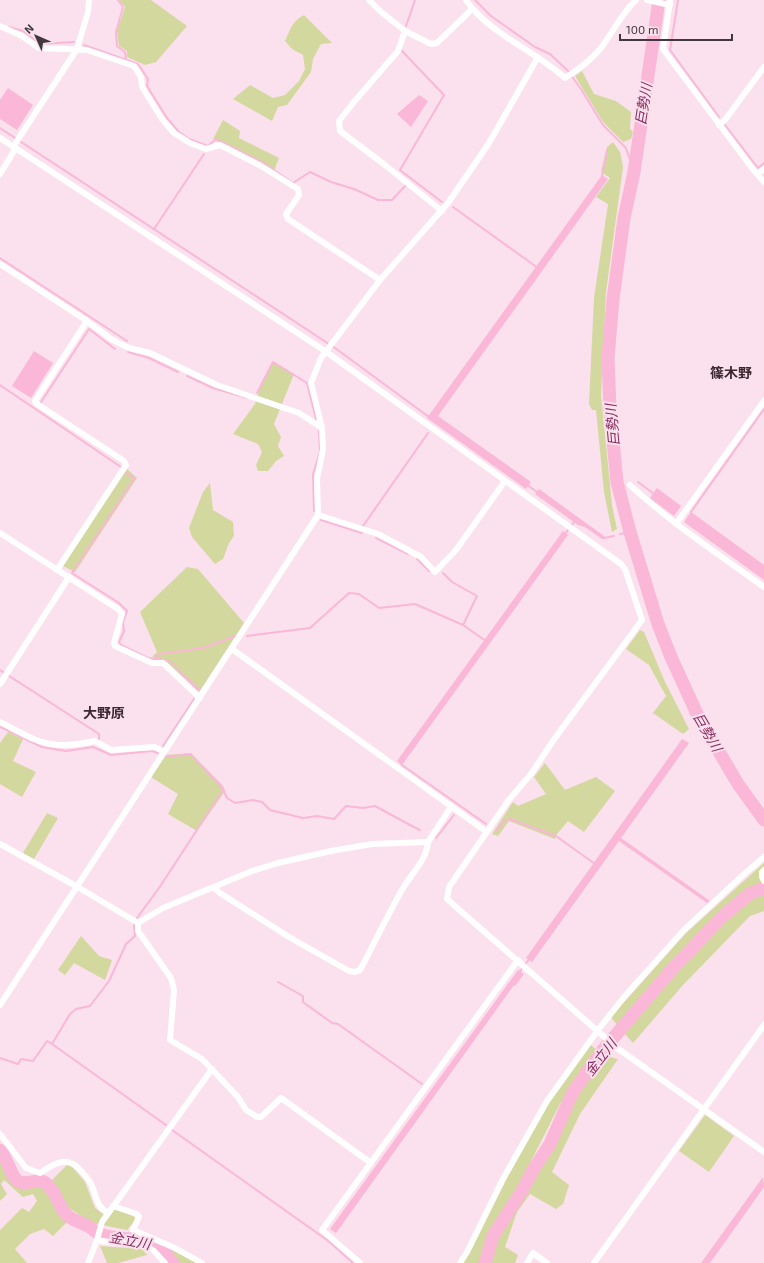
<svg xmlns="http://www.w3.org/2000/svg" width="764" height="1263" viewBox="0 0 764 1263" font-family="'Exo 2','Noto Sans JP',sans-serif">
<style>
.green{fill:#d3d89e}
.water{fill:#fab7d7}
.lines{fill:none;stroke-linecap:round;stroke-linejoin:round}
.stream{stroke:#fab7d7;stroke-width:2}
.river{stroke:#fab7d7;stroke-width:13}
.street{stroke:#fff;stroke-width:6}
.labels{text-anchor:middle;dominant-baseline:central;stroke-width:4;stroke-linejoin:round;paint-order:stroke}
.water-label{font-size:14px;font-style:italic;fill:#892c61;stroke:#fbe1ed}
.neighbourhood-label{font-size:14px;font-weight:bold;fill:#3a2730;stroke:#fbe1ed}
</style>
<rect width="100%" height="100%" fill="#fbe1ed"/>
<g class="green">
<path d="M119,0H151L187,26L156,62L145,65L127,57V51L119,46L117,31L125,7Z"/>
<path d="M304,15L332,43L321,44L313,59L311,72L287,105L278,107L272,121L233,99L250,85L273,98L285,95L299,81L305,69L303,55L292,49L285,41C290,30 292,21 304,15Z"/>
<path d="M582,71L594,94L616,101L631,112L630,129L633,132L631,139L623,142L603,122L575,76Z"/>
<path d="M223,120L240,131L239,138L279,158L274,171L213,139Z"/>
<path d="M613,142L620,152L623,167L606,292L601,395L612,505L617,529L612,532L604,492L596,410H592L589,404L594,298L608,204L596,197L610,178L601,172L607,147Z"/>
<path d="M273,361L294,374L274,424L281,437L278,446L284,456L276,461L268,471H258L256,465L262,452L258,444L233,434L255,404L262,382Z"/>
<path d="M127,469L137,478L75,572L63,566Z"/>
<path d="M210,483L213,510L233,522L234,536L229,543L223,559L215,564L192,537L189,528L203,492Z"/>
<path d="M187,567L198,569L244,623L199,692L167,662L152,657L157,652L140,612Z"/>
<path d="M640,630L644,632L665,682L689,729L683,734L653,713L666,696L649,665L626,649Z"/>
<path d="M8,732L23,739L13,761L36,772L22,797L0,784V743Z"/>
<path d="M191,753L223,786L225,791L197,831L168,814L178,794L151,777L166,755Z"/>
<path d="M545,763L565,790L596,777L615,791L584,832L568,821L557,834L555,839L509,821L498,836L492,834L513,802L518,806L546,794L534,777Z"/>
<path d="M47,813L58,818L34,859L23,853Z"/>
<path d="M764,863V885L740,896L673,962L617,1025L611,1017L686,933Z"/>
<path d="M764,892V911L750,916L683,985L633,1043L622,1031L676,967L726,919L748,899Z"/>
<path d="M81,936L99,956L112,960L105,980L74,963L65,975L58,970Z"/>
<path d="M591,1045L598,1051L560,1104L525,1173L489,1237L484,1261L482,1263H462L470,1252L506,1180L549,1103Z"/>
<path d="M602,1055L618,1059L580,1114L552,1172L569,1185L563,1204L556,1209L530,1194L517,1212L505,1247L518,1255L515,1263H489L497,1235L513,1212L535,1172L559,1132L575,1094Z"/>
<path d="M705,1115L734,1136L709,1172L679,1151Z"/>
<path d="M0,1156C4,1161 5,1168 8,1174C14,1188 28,1188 42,1185L48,1192L55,1208L67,1222L53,1236L44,1229L30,1234L15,1249L27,1263H0V1230L22,1208L29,1212L37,1201L33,1194L23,1197L4,1180L1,1184L7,1194L0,1201Z"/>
<path d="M69,1163L85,1182L95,1208L107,1217L115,1209L133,1216L136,1219L127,1230L92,1223L66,1206L52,1180Z"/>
<path d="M100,1246L142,1249L147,1255L118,1263H107Z"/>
<path d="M166,1247L197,1263H177Z"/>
</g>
<g class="water">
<path d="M8,88L33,105L17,130L0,119V100Z"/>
<path d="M419,95L428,101L411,127L397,114Z"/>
<path d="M602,175L608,179L438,416L531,482L526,489L427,418Z"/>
<path d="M34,351L53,363L31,398L12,386Z"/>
<path d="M657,488L681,506L674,516L650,498Z"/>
<path d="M539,489L604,536L605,539H602L585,527L578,525L535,494Z"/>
<path d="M691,512L764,565V580L684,522Z"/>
<path d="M563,531L568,535L402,765L397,761Z"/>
<path d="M682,739L689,743L621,838L710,901L707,903L619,841L532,962L526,958Z"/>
<path d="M518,970L524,974L515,986L514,985L336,1233L330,1229Z"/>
<path d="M763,1177L764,1187L710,1263H701Z"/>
</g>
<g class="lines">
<g class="stream">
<path d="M118,0L123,7L116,32L117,46L125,52L126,59"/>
<path d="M475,0L491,16L535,47L550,54L568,71L581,89L603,125L626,148L634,172"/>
<path d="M678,0L670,50L719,117"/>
<path d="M406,26L415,0"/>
<path d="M9,27L23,31L40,44L74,42"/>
<path d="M84,45L138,64L148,79L147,86L167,118L179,132L189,139L208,146L216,139L265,164L293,183L310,172L331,182L354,189L378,200H392L405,186"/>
<path d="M401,49V50L444,95L400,170L442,202"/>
<path d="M725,125L758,168L764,163"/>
<path d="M0,128L335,348L429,417"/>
<path d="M602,176L607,151"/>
<path d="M453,207L538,268"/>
<path d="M154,229L204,154"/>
<path d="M0,258L127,341"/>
<path d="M128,352L149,358L178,372"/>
<path d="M187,376L213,388L247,398"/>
<path d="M0,385L121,467"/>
<path d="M257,393L273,362L307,383L316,419"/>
<path d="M41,402L89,329L115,349"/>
<path d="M125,471L134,479L72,573L119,603L127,611L123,622L124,631L119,642L121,645L148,658L155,659L159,654L203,648L235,636"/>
<path d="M638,482L654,494"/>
<path d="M526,484L537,492"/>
<path d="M314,511L313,474L320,452L319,431"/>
<path d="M691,512L764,409"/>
<path d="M321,520L362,533"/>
<path d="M363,526L428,433"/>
<path d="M620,534L630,532"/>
<path d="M564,535L575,521"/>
<path d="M376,538L408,554"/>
<path d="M604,538L614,536"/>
<path d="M417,559L429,571"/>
<path d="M443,573L452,582L477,596L463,625L486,641"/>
<path d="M247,636L310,628L349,593L359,594L379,608L415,604L463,625"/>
<path d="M155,659L168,660L199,690"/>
<path d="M0,670L99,734V739"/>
<path d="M0,727L42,747L66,751L93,747L111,755L152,751L158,753"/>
<path d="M163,746L194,699"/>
<path d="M166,757L190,754L222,787L227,798L235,803L253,800L262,802L270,810L303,818L317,816L334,819L346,806L363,808L375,806L410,825L420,830"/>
<path d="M401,763L402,765L486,824"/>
<path d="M496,831L504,821L510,819L556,836L595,864"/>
<path d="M436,838L454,815"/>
<path d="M720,912L723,916"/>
<path d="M137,918L159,888L223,790"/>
<path d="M518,974L530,958"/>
<path d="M278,982L303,996V1002L332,1023L338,1024L422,1084"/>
<path d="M52,1044L166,1125"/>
<path d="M0,1058L18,1064L21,1059L33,1061L47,1041L52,1044L70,1014L76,1009L90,1006L109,981L126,944L135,936L134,925"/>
<path d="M172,1130L327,1240L353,1263"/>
</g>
<g class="river">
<path d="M659,0L634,172L624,218L613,299L608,358L610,410L617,482L630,532L658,624L671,657L698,716L738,784L764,820"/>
<path d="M0,1150C8,1158 10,1176 18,1181C27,1187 38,1176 47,1184C56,1192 58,1204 65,1213C71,1221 83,1222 91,1228C93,1229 95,1232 98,1233C117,1243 147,1234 162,1248C166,1253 169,1259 173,1263"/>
<path d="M485,1263L493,1236L523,1189L533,1170L550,1144L573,1092L602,1051L674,967L723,916L749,894L764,888"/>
</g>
<g class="street">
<path d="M369,0L380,11L405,31L431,44L437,43L472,9"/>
<path d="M466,0C488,33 535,51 565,78C578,70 591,60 601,48C613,32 621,14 636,0"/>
<path d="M647,0L670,5"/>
<path d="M670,0L663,49L752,168L764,182"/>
<path d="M0,26L22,36L39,48L87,50L134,66L141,77L142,87L162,119L174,133L190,143L206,149L220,145L261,166L298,189L299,195L286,214L288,219L380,280"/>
<path d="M405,31L398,51L353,103L339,121L340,131L385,165L442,211"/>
<path d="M719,125L725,120L764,67"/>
<path d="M0,138L325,351L621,564L625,569L642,620L555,738L531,774L508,801L449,887L447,899L617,1048L764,1152"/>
<path d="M13,147L77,49L88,12L89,0"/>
<path d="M0,174L16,148"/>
<path d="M757,174L764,169"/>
<path d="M0,264L87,321L111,339L129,348L150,353L217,385L299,413L322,428"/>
<path d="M630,485C671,523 718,554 764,587"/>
<path d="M318,515L378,534L421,557L435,572L456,550L505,481"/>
<path d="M676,524L764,401"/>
<path d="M0,533L118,609L122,614L114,643L115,646L152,663H163L200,698"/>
<path d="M57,570L126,465L124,461L37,404L35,401L87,321"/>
<path d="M232,649L487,832"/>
<path d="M0,684L69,577"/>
<path d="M0,722C12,728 24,735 36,740C55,748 76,745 95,741L111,750L155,747L164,752"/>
<path d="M0,844L76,886L138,923"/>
<path d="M764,870L762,872V877L764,881"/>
<path d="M214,888L220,893L289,937L349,971L355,972L360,970C374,944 387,916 402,890C410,875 427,860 428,842L451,807"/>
<path d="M138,923V931L171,978L174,990L170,1040L202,1059L238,1097L246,1110L257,1117H261L281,1098L371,1163"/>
<path d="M138,923L163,908L252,871L278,863L331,851L372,844L428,842"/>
<path d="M0,1005L318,515L317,479L323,449L322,428L311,383L321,358L380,280L448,203L489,143L538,57"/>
<path d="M0,1134L26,1168L40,1173C56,1162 68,1155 82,1172C85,1175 88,1179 90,1182C97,1194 94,1205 108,1213"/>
<path d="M113,1206L137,1214L139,1217L133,1230L175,1248L202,1263"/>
<path d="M97,1240C114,1245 141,1240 154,1251C158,1255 161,1259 165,1263"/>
<path d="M88,1263L97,1240L102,1222L212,1069"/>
<path d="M360,1263L322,1230L518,960"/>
<path d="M460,1263L467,1252L504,1177L547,1101L598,1030L624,997L684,930L742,876L764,857"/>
<path d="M527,1263L533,1253L547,1263"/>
<path d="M594,1263L764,1025"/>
</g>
</g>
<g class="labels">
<g class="water-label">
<text transform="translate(643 104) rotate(-81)">巨勢川</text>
<text transform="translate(612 425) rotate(-95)">巨勢川</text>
<text transform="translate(708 732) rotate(60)">巨勢川</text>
<text transform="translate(600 1057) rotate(-52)">金立川</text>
<text transform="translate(130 1240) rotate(11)">金立川</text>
</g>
<g class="neighbourhood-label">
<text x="731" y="372">篠木野</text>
<text x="104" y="712">大野原</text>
</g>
</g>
<g transform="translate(36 36) rotate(315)" stroke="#fbe1ed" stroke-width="3" paint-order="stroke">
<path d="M0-3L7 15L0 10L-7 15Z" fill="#41373c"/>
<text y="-6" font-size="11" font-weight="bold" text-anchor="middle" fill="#41373c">N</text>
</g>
<path d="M620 34v6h112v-6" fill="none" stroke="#41373c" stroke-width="2"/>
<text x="626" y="34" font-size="12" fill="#41373c" stroke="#fbe1ed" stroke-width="3" paint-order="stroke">100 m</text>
</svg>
